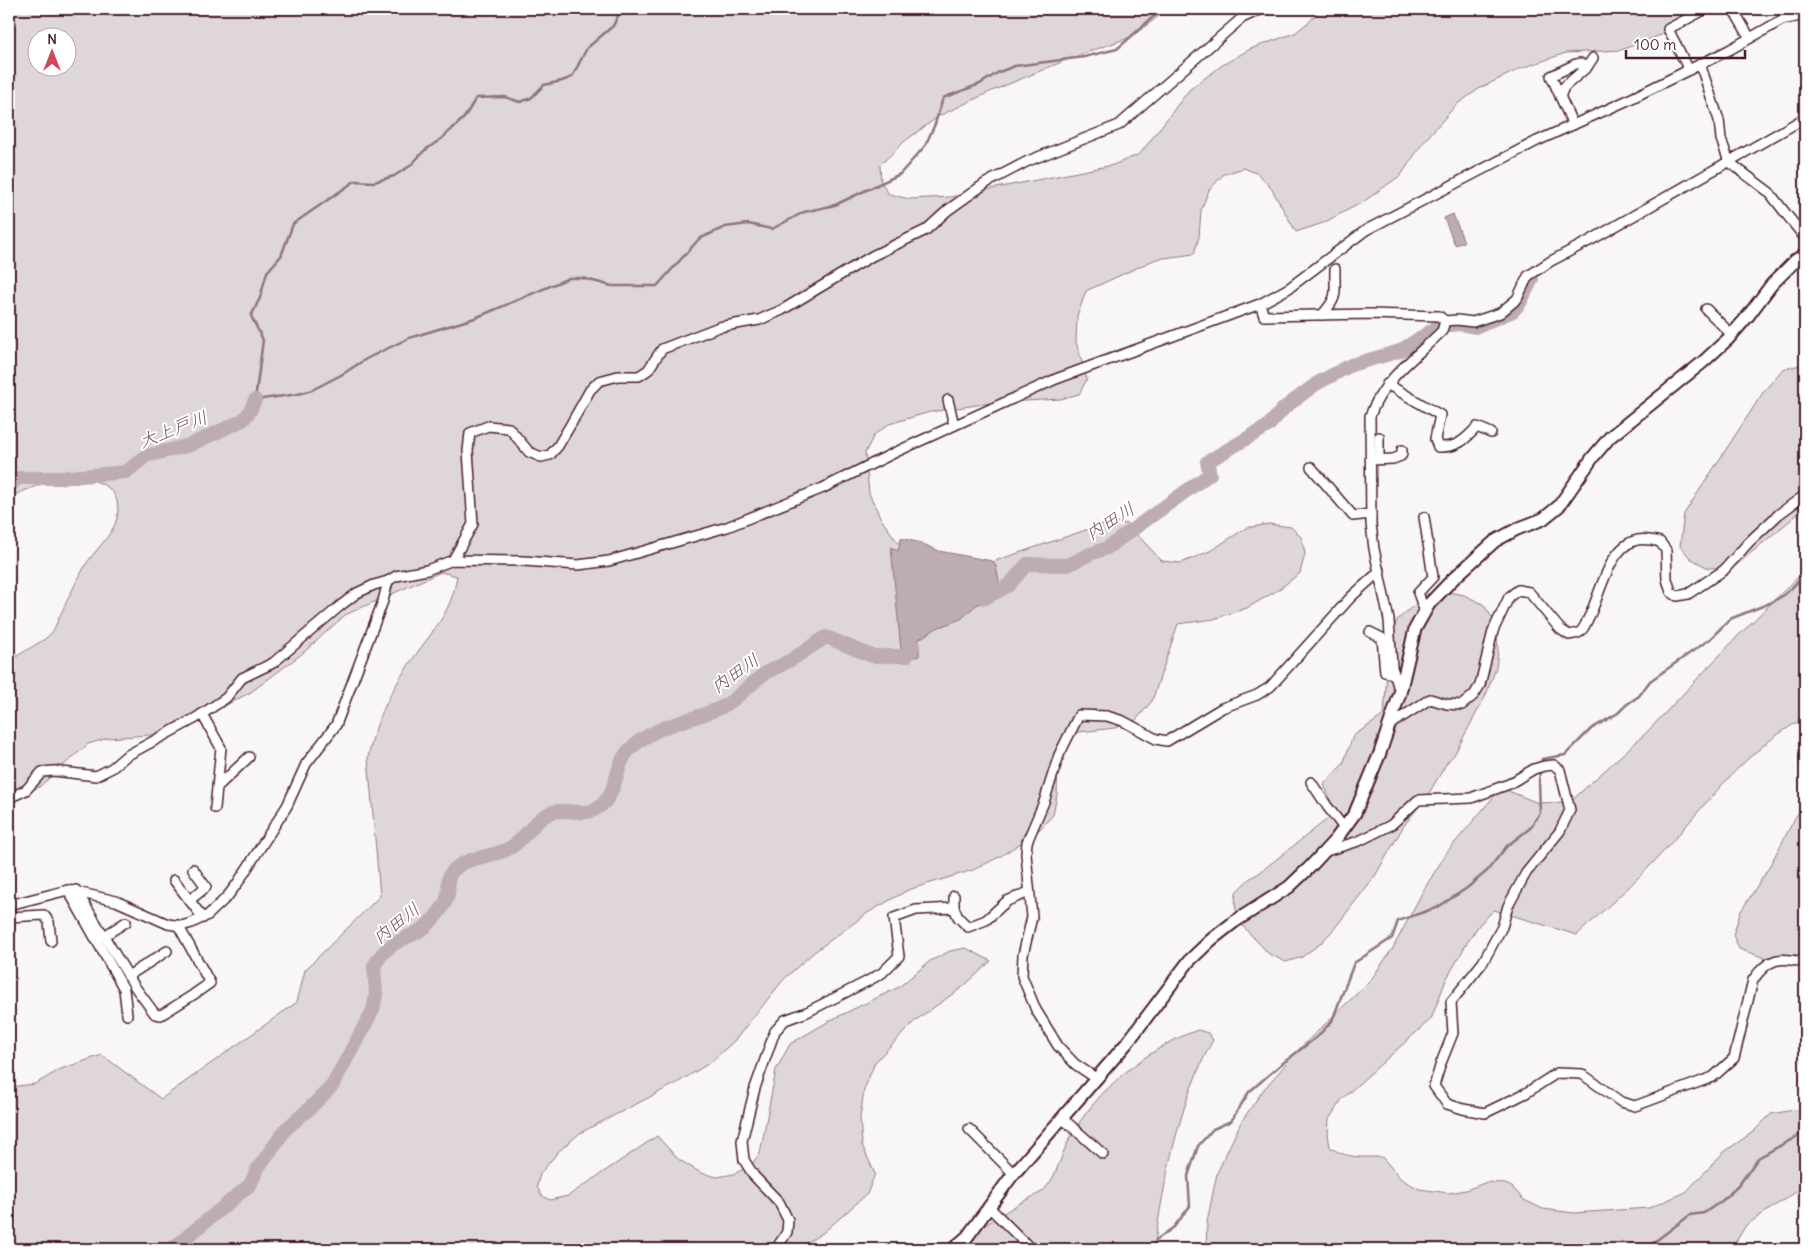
<svg xmlns="http://www.w3.org/2000/svg" width="1814" height="1258" viewBox="0 0 1814 1258" font-family="Delius,'Klee One',sans-serif">
<style>
.green{fill:#ded6d9;stroke:#947a82;fill-rule:evenodd}
.water{fill:#bdadb0;stroke:#8f747b}
.lines{fill:none;stroke-linecap:round;stroke-linejoin:round}
.stream{stroke:#8f747b;stroke-width:2.5}
.river{stroke:#bdadb0;stroke-width:14}
.street-casing{stroke:#4a1f2b;stroke-width:12}
.secondary-casing{stroke:#4a1f2b;stroke-width:15}
.street{stroke:#fff;stroke-width:9}
.secondary{stroke:#fff;stroke-width:11}
.labels{text-anchor:middle;dominant-baseline:central;stroke-width:4;stroke-linejoin:round;paint-order:stroke}
.water-label{font-size:18px;font-style:italic;fill:#72515a;stroke:#fff}
</style>
<rect width="100%" height="100%" fill="#f8f6f7"/>
<filter id="ink" filterUnits="userSpaceOnUse"><feTurbulence type="fractalNoise" baseFrequency=".02" numOctaves="2"/><feDisplacementMap in="SourceGraphic" scale="10" xChannelSelector="R" yChannelSelector="G"/><feConvolveMatrix kernelMatrix="1 2 1 2 8 2 1 2 1" color-interpolation-filters="sRGB"/></filter>
<g filter="url(#ink)">
<g class="green">
<path d="M9,9H1168L1131,37L1071,58L992,91L939,116L905,141L880,165L881,182L889,194L909,199L950,197L1113,165L1140,154L1189,90L1221,66L1250,49L1295,33L1311,20L1320,9H1719L1669,32L1621,50L1566,53L1522,68L1480,88L1456,105L1422,144L1401,175L1363,202L1323,223L1296,232L1271,188L1258,174L1244,168L1224,174L1209,190L1201,210L1199,237L1194,254L1156,259L1086,291L1077,316L1076,342L1087,379L1079,394L1061,399L990,403L930,412L889,424L874,435L865,453L869,493L881,519L899,544L916,559L992,562L1112,521L1127,524L1162,561L1181,563L1210,551L1246,528L1268,524L1291,527L1302,538L1305,554L1300,573L1278,590L1247,608L1214,619L1178,624L1152,701L1136,720L1115,728L1079,732L1066,736L1058,764L1057,794L1053,815L1037,832L1001,856L973,870L908,890L869,912L813,953L784,979L736,1039L711,1062L677,1083L580,1133L558,1152L540,1174L537,1186L541,1195L550,1200L568,1196L657,1136L678,1159L701,1173L717,1177L734,1174L751,1165L760,1153L776,1070L790,1044L831,1020L899,987L930,961L950,951L966,948L991,961L964,986L916,1020L875,1062L864,1090L860,1118L862,1145L875,1174L867,1194L824,1232L797,1249H9V1087L35,1084L61,1069L102,1055L161,1099L297,1002L305,970L380,896L368,758C375,720 394,684 417,653C436,627 452,610 457,576L441,572L345,615L303,653L251,692L185,727L164,734L108,738L88,744L39,787L9,799V661L45,639L53,631C63,609 73,587 85,566C93,552 114,534 117,518C125,476 77,475 48,482C35,486 22,492 9,497ZM38,38H68V68H38Z"/>
<path d="M1805,364V508L1734,567L1708,568L1690,558L1680,546L1684,514L1764,391L1783,369Z"/>
<path d="M1805,570V718C1746,748 1706,805 1662,853C1636,882 1606,908 1577,935L1494,910L1479,925L1467,943L1446,980L1431,1019L1342,1099L1329,1119L1328,1134L1330,1147C1346,1159 1363,1157 1382,1157L1401,1179L1419,1189L1449,1193L1466,1190L1487,1182L1503,1183L1512,1187L1524,1200L1543,1209L1574,1213L1649,1208L1686,1192L1724,1152L1753,1132L1771,1114L1794,1110L1805,1112V1186L1746,1225L1734,1245L1733,1249H1206L1207,1222L1217,1173L1241,1122L1264,1089L1301,1047L1370,981L1393,948L1423,891L1447,852L1501,788L1538,803L1570,802L1647,732L1736,638Z"/>
<path d="M1443,591L1464,595L1483,604L1496,623L1498,650L1496,668L1485,697L1454,755L1448,761L1429,793L1403,827L1375,876L1334,929L1321,943L1302,957L1286,962L1269,954L1239,922L1235,905L1236,892L1249,879L1259,873L1335,813L1324,784L1343,764L1353,736L1384,715L1386,687L1387,645L1397,620L1427,594Z"/>
<path d="M1805,803V954L1765,958L1739,949L1733,935L1741,911L1768,869L1795,818Z"/>
<path d="M1198,1030L1208,1033L1213,1040C1179,1101 1164,1181 1154,1249H957C968,1234 1005,1212 1022,1202C1029,1198 1039,1195 1045,1189C1057,1176 1061,1154 1070,1138C1094,1092 1150,1046 1198,1030Z"/>
</g>
<g class="water">
<path d="M1453,214L1464,242L1455,245L1444,218Z"/>
<path d="M901,538L921,543L939,551L992,561L996,566L1001,591L975,606L961,619L937,628L919,639V656L902,661L891,547L898,551Z"/>
</g>
<g class="lines">
<g class="stream">
<path d="M621,9L613,26L587,48L572,77L562,81L544,85L531,98L520,102L505,97L476,98L464,118L441,139L424,151L410,166L394,176L374,182L355,181L293,224L281,256L267,272L260,298L251,316L263,340L255,400L298,394L312,390L341,375L366,359L409,338L475,318L569,278H582L612,286H657L699,239L725,227L748,224L772,229L804,212L835,205L900,174L925,146L935,124L943,98L980,84L999,72L1015,66L1084,57L1117,49L1162,9"/>
<path d="M1153,1249L1156,1240L1174,1227L1190,1206L1188,1176L1198,1146L1213,1129L1231,1121L1249,1092L1279,1066L1318,1036L1332,1021L1354,963L1392,938L1398,921L1438,907L1467,888L1487,871L1507,846L1529,829L1540,813L1539,780L1542,759L1565,755L1591,729L1618,713L1626,705L1639,696L1650,681L1710,639L1730,619L1770,603L1784,595L1805,575"/>
<path d="M1645,1249L1690,1215L1704,1213L1723,1200L1739,1185L1758,1158L1805,1132"/>
</g>
<g class="river">
<path d="M1451,325L1460,324L1475,327L1513,311L1520,303L1532,279"/>
<path d="M9,487L17,478H59L126,472L146,456L190,445L243,420L250,411L255,400"/>
<path d="M985,598L1009,585L1027,564L1068,565L1090,554L1107,548L1210,474L1207,462L1268,426L1284,408L1316,384L1351,365L1400,351L1436,328"/>
<path d="M172,1249L250,1185L258,1168L286,1129L309,1109L332,1086L373,1010L376,995L374,966C378,959 384,951 391,946C401,939 414,935 424,928C433,920 446,907 448,894C450,887 446,879 451,873C466,854 495,859 513,846C527,836 534,820 550,813C564,807 580,816 594,810C619,799 613,765 630,749C657,723 691,722 722,707C738,699 750,684 764,674C774,668 785,664 794,658C805,651 815,644 826,637L872,656H907L913,646"/>
</g>
<g class="street-casing">
<g id="street">
<path d="M1733,9L1750,38"/>
<path d="M1700,64L1719,120L1721,139L1729,162L1769,192L1805,238"/>
<path d="M1587,67L1593,58"/>
<path d="M1689,70L1668,29L1706,9"/>
<path d="M1560,97L1564,87L1587,67L1580,63L1576,64L1551,76L1573,125"/>
<path d="M1260,304L1264,316L1369,314L1439,316L1445,321"/>
<path d="M1706,309L1732,335"/>
<path d="M1322,315C1340,295 1334,293 1335,269"/>
<path d="M1445,321L1457,320L1473,322L1500,313L1517,299L1528,276L1551,261L1591,240L1805,118"/>
<path d="M1387,384L1440,415L1435,439L1438,447C1457,448 1465,440 1477,427L1491,433"/>
<path d="M948,400L954,425"/>
<path d="M1379,459V437"/>
<path d="M1371,460L1393,459L1401,456L1402,454V450"/>
<path d="M1311,467L1353,516L1371,514"/>
<path d="M1424,517L1433,577L1418,593L1425,612"/>
<path d="M453,560L473,524L468,451L470,433L488,426L509,428L529,452L541,457L550,455L558,446L571,424L590,390L599,381L618,376H639L648,370L662,349L719,327L759,320L782,310L872,256L926,230L948,210L986,183L1028,161L1119,125L1242,18L1262,9"/>
<path d="M1370,632L1382,638L1385,672L1394,674"/>
<path d="M1400,692L1392,667L1389,620L1374,549L1371,524L1370,416C1383,379 1415,358 1442,331L1445,321"/>
<path d="M202,714L221,748L215,808"/>
<path d="M1391,724L1430,699L1447,704L1462,705L1474,695L1480,685L1493,631L1509,597L1518,590L1529,592L1560,629L1569,635C1573,634 1577,634 1580,632C1585,628 1587,620 1590,615C1600,594 1609,549 1634,541C1642,538 1652,540 1660,542L1666,550L1667,579L1671,592L1677,596L1688,594L1724,570L1749,542L1779,514L1805,495"/>
<path d="M1311,782L1327,806L1344,828"/>
<path d="M217,787L249,757"/>
<path d="M9,798L26,790L42,772L54,771L96,776L112,768L126,756L196,718L226,698L242,678L273,663L340,606L357,593L374,585L388,581L396,576L427,570L453,560L524,561L578,565L609,561L727,527L823,488L896,452L1056,379L1260,304L1289,288L1366,230L1537,141L1626,101L1729,50L1782,20L1805,15"/>
<path d="M1326,851L1359,841L1391,825L1418,800L1471,798L1509,784L1534,769L1544,766L1554,765L1560,770L1570,810L1560,831L1526,873L1508,906L1502,927L1483,962L1451,1002L1453,1033L1441,1063L1434,1086L1447,1104L1463,1109L1485,1113L1526,1093L1557,1073L1582,1074L1621,1102L1635,1106L1713,1077L1734,1058L1753,980C1768,958 1780,956 1805,963"/>
<path d="M174,880L203,918"/>
<path d="M68,890L124,989L127,1015"/>
<path d="M76,890L135,987L155,1014L161,1015L193,995L210,983L178,925"/>
<path d="M954,896V908"/>
<path d="M190,900L206,887L193,869"/>
<path d="M9,905L68,890L116,901L168,924L181,926L192,923L208,915L227,897L237,884L287,806L306,764L336,725L383,601L388,581"/>
<path d="M9,917L44,915L49,922L51,941"/>
<path d="M104,936L126,922"/>
<path d="M128,976L167,951"/>
<path d="M1097,1079L1075,1064L1058,1046L1036,1010L1022,976L1023,955L1032,917L1026,854L1027,842L1044,802L1059,755L1079,715L1107,716L1123,721L1156,739L1167,741L1222,708L1257,695L1270,687L1351,597L1380,571"/>
<path d="M1062,1118L1103,1154"/>
<path d="M969,1129L1014,1174"/>
<path d="M990,1208L1031,1249"/>
<path d="M776,1249L787,1232L788,1220L779,1202L754,1176L744,1160L742,1141L755,1088L775,1031L785,1020L807,1012L866,982L882,973L899,956L894,918L916,910L954,908L958,917L968,927L986,920L1007,901L1029,892"/>
</g>
</g>
<g class="secondary-casing">
<path id="secondary" d="M953,1249L967,1237L1011,1177L1127,1043L1189,961L1211,940L1234,922L1289,887L1309,868L1336,839L1355,813L1380,753L1400,693L1415,629L1429,604L1453,579L1495,541L1517,529L1543,519L1559,506L1593,457L1610,437L1703,362L1728,339L1748,316L1772,284L1796,260L1805,254"/>
</g>
<use href="#street" class="street"/>
<use href="#secondary" class="secondary"/>
</g>
</g>
<g class="labels">
<g class="water-label">
<text transform="translate(173 429) rotate(-21)">大上戸川</text>
<text transform="translate(1110 521) rotate(-32)">内田川</text>
<text transform="translate(735 673) rotate(-35)">内田川</text>
<text transform="translate(396 923) rotate(-38)">内田川</text>
</g>
</g>
<rect width="1814" height="1258" fill="none" stroke="#fff" stroke-width="30"/>
<rect x="15" y="15" width="1784" height="1228" fill="none" stroke="#4a1f2b" stroke-width="2" filter="url(#ink)"/>
<g transform="translate(52 52)"><circle r="24" fill="#ffffff" stroke="#b7a5aa"/>
<path d="M0-4L9 19L0 12L-9 19Z" fill="#d1495b"/>
<text y="-8" font-size="14" font-weight="bold" text-anchor="middle" fill="#4a1f2b">N</text>
</g>
<path d="M1626 50v8h119v-8" fill="none" stroke="#4a1f2b" stroke-width="2.5"/>
<text x="1634" y="50" font-size="15" fill="#4a1f2b" stroke="#ffffff" stroke-width="4" paint-order="stroke">100 m</text>
</svg>
